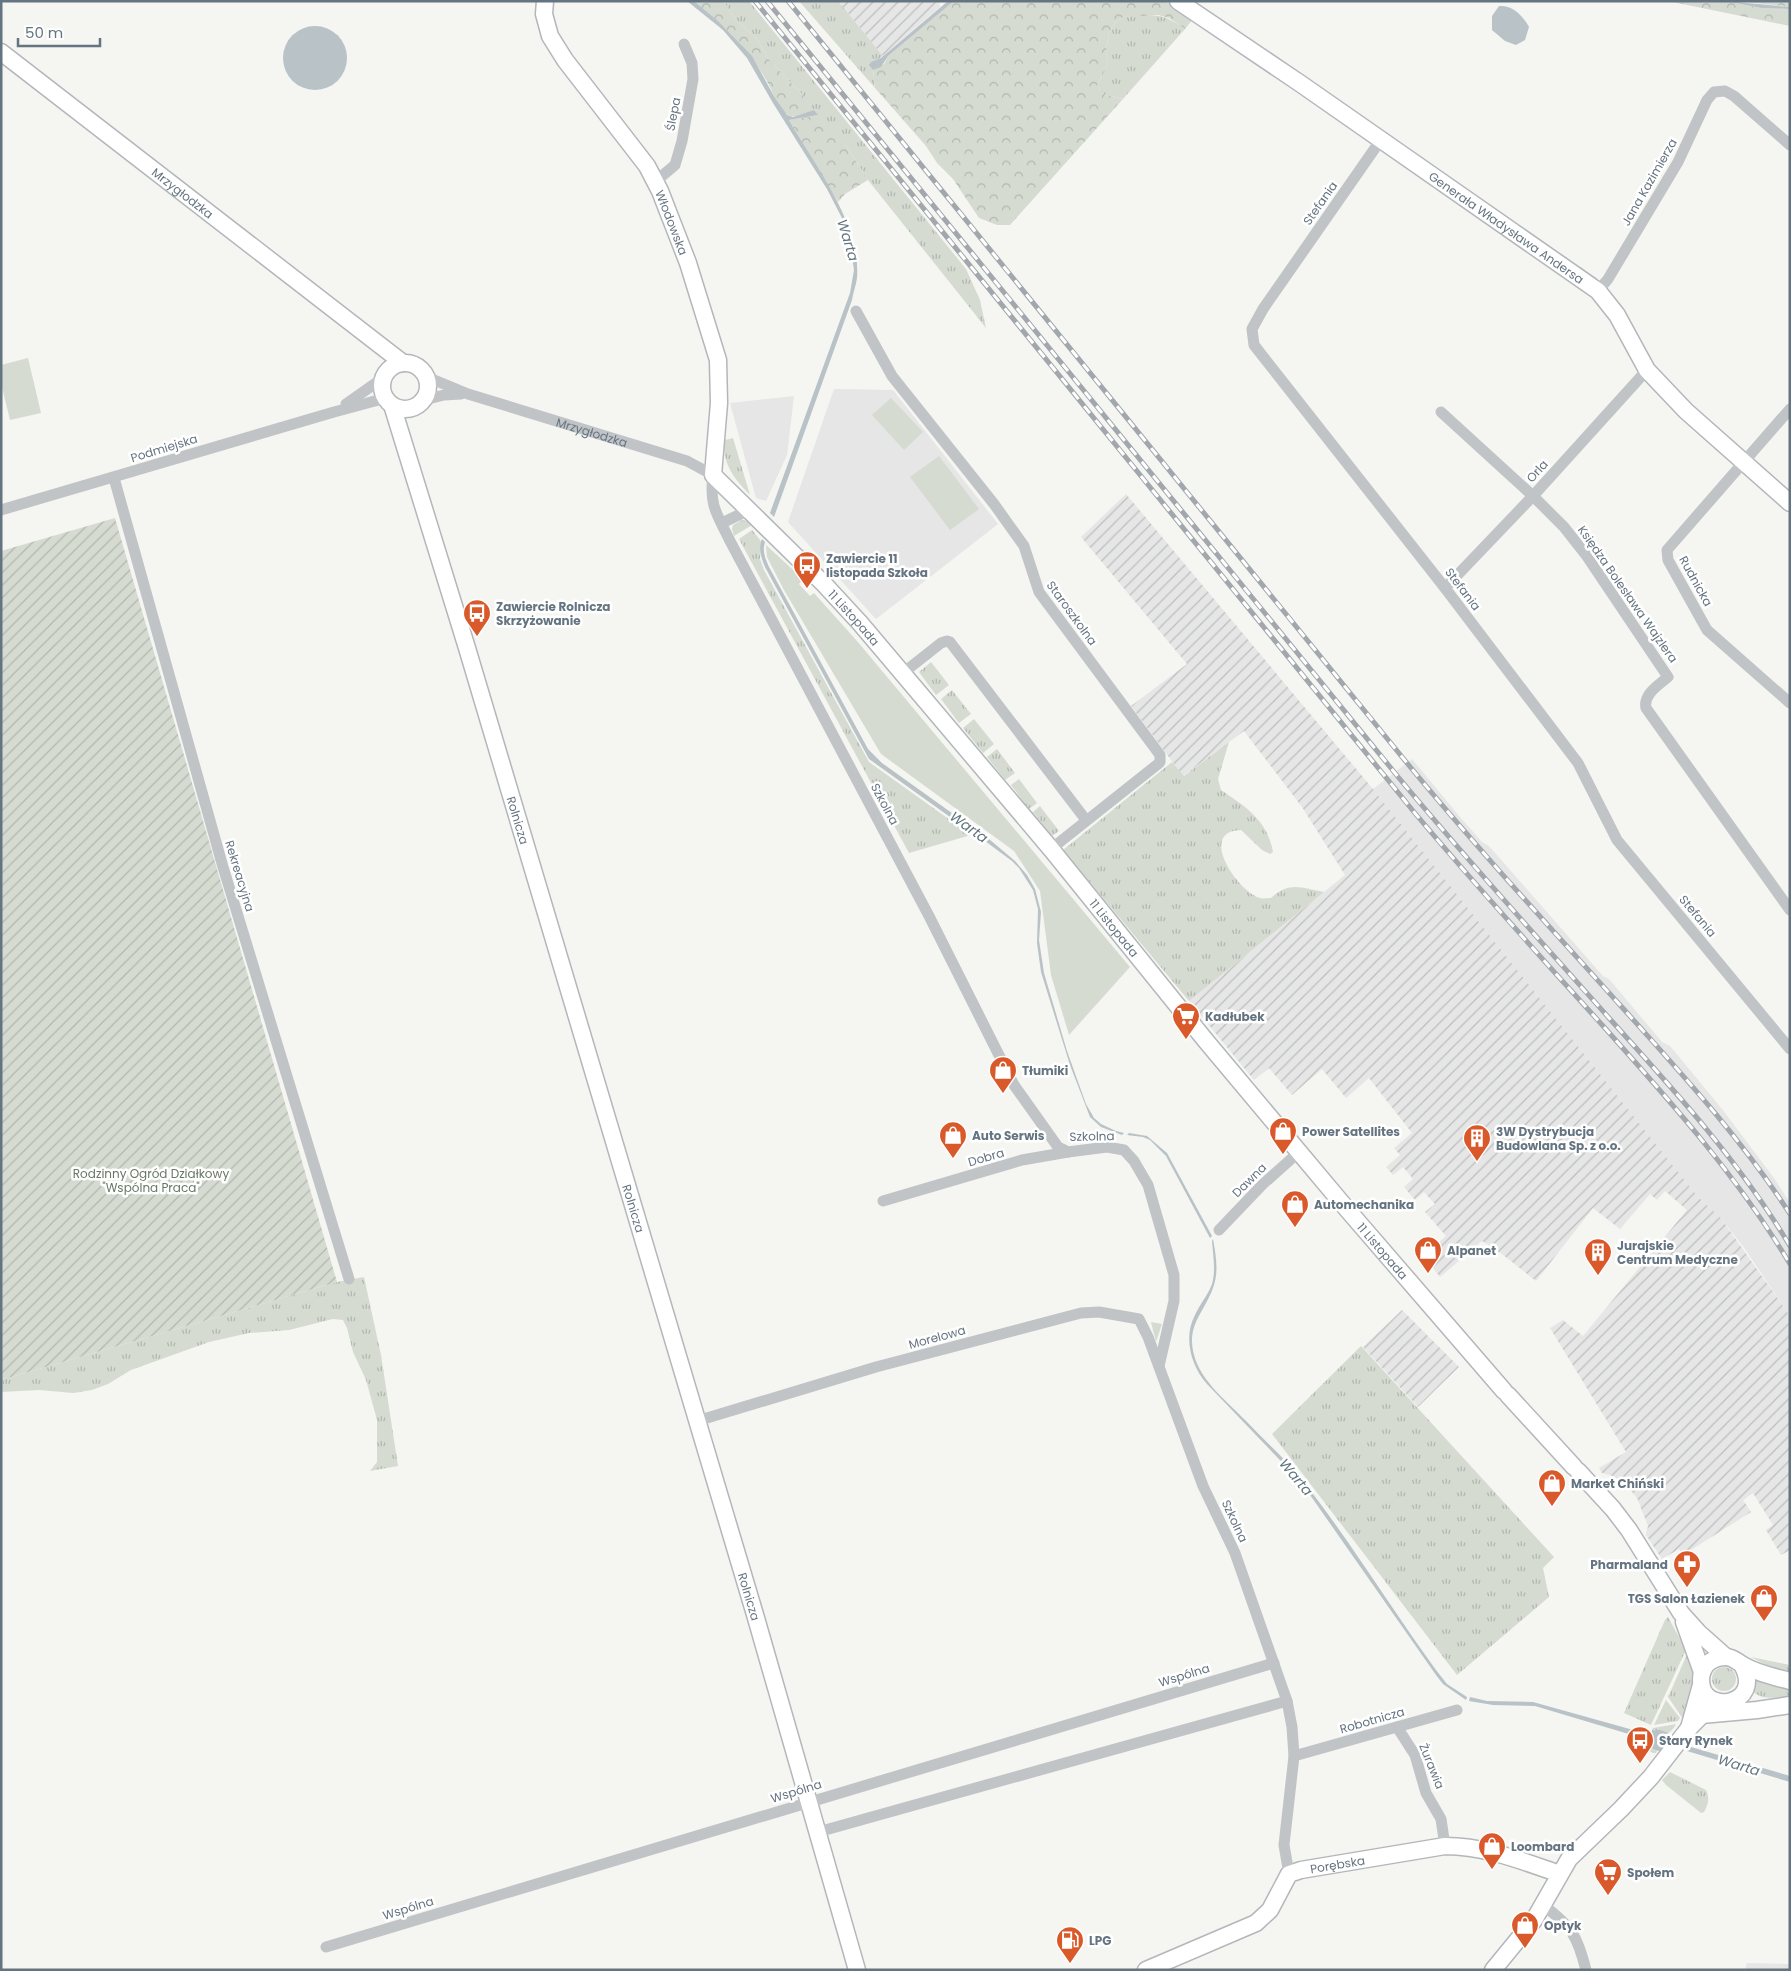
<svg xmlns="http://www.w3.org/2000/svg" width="1791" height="1971" viewBox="0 0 1791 1971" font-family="Poppins,sans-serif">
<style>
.built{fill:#e5e6e5}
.industrial{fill:url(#industrial-furrows)}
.grass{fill:url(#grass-tufts)}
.forest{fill:url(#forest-crowns)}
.park{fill:#d6dbd2}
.garden{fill:url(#garden-furrows)}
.water{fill:#b8c2c7}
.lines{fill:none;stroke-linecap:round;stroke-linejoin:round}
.river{stroke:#b8c2c7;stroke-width:20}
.secondary-casing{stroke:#b3b7bb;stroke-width:19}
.street{stroke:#c0c4c7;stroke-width:11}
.secondary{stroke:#fff;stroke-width:16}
.rail-casing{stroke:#a1a7ac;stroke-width:5}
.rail{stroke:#fff;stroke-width:3;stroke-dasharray:9;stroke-linecap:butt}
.labels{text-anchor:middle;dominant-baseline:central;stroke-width:5;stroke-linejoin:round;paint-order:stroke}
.street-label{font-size:12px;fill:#657481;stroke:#fff}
.poi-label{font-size:12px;font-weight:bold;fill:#657481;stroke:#fff;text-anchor:start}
.park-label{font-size:12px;fill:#677864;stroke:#fff}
.water-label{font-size:14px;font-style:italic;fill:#61757e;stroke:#fff}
</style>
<defs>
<pattern id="industrial-furrows" width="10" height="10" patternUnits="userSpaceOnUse" patternTransform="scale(1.25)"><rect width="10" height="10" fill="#e5e6e5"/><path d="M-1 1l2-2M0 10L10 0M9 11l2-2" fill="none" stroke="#bdbfbf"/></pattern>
<pattern id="grass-tufts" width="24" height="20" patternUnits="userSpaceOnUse" patternTransform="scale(1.25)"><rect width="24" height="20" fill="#d6dbd2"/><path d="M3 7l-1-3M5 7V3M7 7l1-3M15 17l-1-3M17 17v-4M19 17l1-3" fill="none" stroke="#b1b6b0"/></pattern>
<pattern id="forest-crowns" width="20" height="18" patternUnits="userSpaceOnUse" patternTransform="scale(1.25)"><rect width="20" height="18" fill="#d6dbd2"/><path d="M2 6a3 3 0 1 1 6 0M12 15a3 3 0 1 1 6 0" fill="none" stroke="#b1b6b0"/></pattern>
<pattern id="garden-furrows" width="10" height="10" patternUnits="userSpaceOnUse" patternTransform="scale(1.25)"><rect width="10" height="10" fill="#d6dbd2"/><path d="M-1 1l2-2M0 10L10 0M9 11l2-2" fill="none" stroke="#b1b6b0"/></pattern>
</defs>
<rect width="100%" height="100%" fill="#f5f5f1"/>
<g class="built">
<path d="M834,389L893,390L998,524L876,619L788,522Z"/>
<path d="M794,396L787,455L766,501L756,498L730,403Z"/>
<path d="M1412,759L1460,817L1482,842L1489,846L1603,976L1609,979L1662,1042L1670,1046L1722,1109L1774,1178L1790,1203V1316L1745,1249L1720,1217L1698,1197L1373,789Z"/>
<path d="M1747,1963L1790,1964V1970H1745Z"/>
</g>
<g class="industrial">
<path d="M838,1H939L940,7L883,56Z"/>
<path d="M1126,494L1373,789L1698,1197L1720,1217L1781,1303L1790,1316V1550L1781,1555L1766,1530L1773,1525L1753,1493L1743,1500L1751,1512L1683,1555L1679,1549L1662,1559L1646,1535L1648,1526L1637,1498L1628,1487L1613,1476L1602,1473L1599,1468L1626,1452L1550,1328L1563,1320L1583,1336L1687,1210L1665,1191L1657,1200L1650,1194L1620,1229L1593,1208L1536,1281L1502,1254L1482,1241L1440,1277L1428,1262L1441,1250L1437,1244L1446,1236L1425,1212L1435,1204L1424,1192L1415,1200L1404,1187L1413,1179L1403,1167L1393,1175L1386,1167L1400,1155L1394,1148L1412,1133L1369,1078L1346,1098L1322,1069L1292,1095L1269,1068L1254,1080L1189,1001L1345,875L1302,807L1244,731L1183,776L1131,706L1187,664L1081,537Z"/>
<path d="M1402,1310L1459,1367L1418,1407L1363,1347Z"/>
</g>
<g class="grass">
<path d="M723,1H749L966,269L980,300L986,328L868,180L847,147L820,119L801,93L770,61L756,38L736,20Z"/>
<path d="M799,1H838L883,56L870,65L873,70L875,88Z"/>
<path d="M1141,15C1162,15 1168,17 1185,29L1123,99L1103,94L1097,86L1108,64L1106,52L1109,32L1116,22L1123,17Z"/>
<path d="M1427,162L1598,279L1594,278L1426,165Z"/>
<path d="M733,438L750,495C735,480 721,463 725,440Z"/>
<path d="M742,520L747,521L752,525L734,536L732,529L733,525Z"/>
<path d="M752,530L761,541L760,559L764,570L869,762L971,835L909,853L739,539Z"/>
<path d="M931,662L949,685L936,695L919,672Z"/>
<path d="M952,690L971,714L959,723L941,699Z"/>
<path d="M974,719L994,744L983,753L963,728Z"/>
<path d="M1229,742L1218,779L1221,790C1245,806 1268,821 1273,852L1270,854L1262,850L1241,830C1197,831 1237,891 1260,898C1263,899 1268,898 1271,898C1290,881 1301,888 1324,892L1189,1001L1063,850L1172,762L1184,776Z"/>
<path d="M997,749L1015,773L1005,780L987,757Z"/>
<path d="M1019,779L1037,803L1029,809L1011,785Z"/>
<path d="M1040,806L1059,831L1052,836L1033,812Z"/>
<path d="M364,1277L381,1355L398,1466L370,1471L377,1462V1420L366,1380L353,1352L347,1328L343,1320L333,1319L289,1330L249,1333L209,1342L131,1370L108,1384L92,1390L73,1393L39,1390L1,1392V1380L337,1282Z"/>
<path d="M1151,1322L1162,1324L1156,1342Z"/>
<path d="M1361,1346L1554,1557L1543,1568L1549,1597L1457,1675L1272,1434Z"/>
<path d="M1668,1617L1686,1650L1651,1725L1624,1713L1665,1620Z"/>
<path d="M1689,1650L1695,1674L1687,1711L1683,1719L1668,1697Z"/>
<path d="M1751,1657L1790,1665V1673L1768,1666Z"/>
<circle cx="1724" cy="1679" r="12"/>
<path d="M1756,1679L1790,1688V1696C1777,1698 1759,1701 1751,1689L1752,1680Z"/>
<path d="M1666,1700L1680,1718L1678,1721L1654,1725Z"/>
<path d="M1676,1724C1671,1735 1663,1733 1658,1743L1660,1746L1656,1753H1653L1644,1748L1653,1728Z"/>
<path d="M1670,1772L1706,1790C1710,1798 1708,1805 1704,1812L1701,1813L1666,1785L1662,1780Z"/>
</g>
<g class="forest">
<path d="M694,1H723L736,20L756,38L770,61L801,93L814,110C807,113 795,119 788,115C779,111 774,95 770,87C752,52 724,26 694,1Z"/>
<path d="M954,1H1165L1193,19L1185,29L1169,18L1158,15L1123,17L1116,22L1109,32L1106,52L1108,64L1097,86L1103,94L1123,99L1010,225H997L979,218L953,179L937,163L926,146L875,88L873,70L884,64L888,56Z"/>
<path d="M1668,1H1725L1761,8L1790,9V26Z"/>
<path d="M1738,1H1790V7Z"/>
<path d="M818,115L847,147L868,180L845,194L838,202L789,120Z"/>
</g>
<g class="park">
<path d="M28,358L41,413L10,420L1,383V365Z"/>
<path d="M891,398L923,432L904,450L872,415Z"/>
<path d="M939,456L979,509L950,530L910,477Z"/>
<path d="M766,545L803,579L799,584L810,596L814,593L857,641L1130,967L1069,1035L1051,975L1040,891L1014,851L881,754L784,590L767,557Z"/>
</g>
<path class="garden" d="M115,518L337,1282L1,1380V551Z"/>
<g class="water">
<path d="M687,1H694L718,21L752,56L775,98L787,115L793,117L814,110L818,115L789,120C815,166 861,223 857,278C856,285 853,293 852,300L774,517L770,513L850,293L854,270L850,242L844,222L827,189L773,103L747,58L723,30Z"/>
<path d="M948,1H954L888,56L881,67L873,70L869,65L871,62L881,58Z"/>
<path d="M1725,1L1790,7V9L1761,8Z"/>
<path d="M1499,6C1513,5 1523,16 1529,27L1525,40L1516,45L1505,41L1492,30V16Z"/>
<circle cx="315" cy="58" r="32"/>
<path d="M762,539L765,542C762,551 765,558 769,567L868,749L882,763L956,816L963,820L966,818L967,823L981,833L978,837L869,759L765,567C761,557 758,549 762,539Z"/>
<path d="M983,834L1015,861L1027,875L1035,889L1041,912L1039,940L1044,973L1067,1051L1086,1104L1094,1118L1101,1124L1116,1131L1124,1133L1122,1135L1101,1127L1090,1117L1070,1065L1041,972L1037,943L1038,909L1033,890L1019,868L1012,861L981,838Z"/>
<path d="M1129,1133L1147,1136L1167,1153L1212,1236L1210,1238L1166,1156L1150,1140L1143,1137L1127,1135Z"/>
<path d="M1213,1239C1216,1256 1219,1272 1213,1288C1204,1313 1186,1325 1194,1355C1201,1382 1229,1403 1248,1423C1266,1442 1286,1460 1303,1481C1350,1541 1391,1608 1436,1670L1447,1684L1467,1697L1466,1700L1443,1684L1436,1675L1301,1482L1207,1384C1191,1366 1183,1337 1195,1315C1200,1304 1208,1295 1212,1284C1216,1270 1213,1255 1212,1241Z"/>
<path d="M1470,1697L1487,1701L1533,1702L1644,1733L1642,1738L1535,1706L1493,1705L1469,1701Z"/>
<path d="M1691,1747L1790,1776V1782L1687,1751Z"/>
</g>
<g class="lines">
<path class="river" d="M1658,1740L1664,1742"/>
<g class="secondary-casing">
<g id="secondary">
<path id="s2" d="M545,1L544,14L550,36L565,60L647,166L660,191L688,263L718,360L719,403L713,475L824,584L860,623L1051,849L1206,1041L1346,1208L1504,1391"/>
<path id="s3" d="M1178,1L1301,84L1598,291L1617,315L1647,370L1686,411L1790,503"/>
<path id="s4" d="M1,52L403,363"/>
<circle cx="405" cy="386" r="23"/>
<path id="s5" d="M392,405L467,648L756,1618L857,1970"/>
<path d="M1508,1395L1574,1467"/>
<path d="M1578,1471L1613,1509L1629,1530L1681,1613L1699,1633L1726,1657"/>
<path d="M1684,1622L1702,1672"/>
<path d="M1742,1665C1765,1705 1701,1717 1701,1680C1701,1673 1703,1668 1708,1663C1713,1659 1719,1657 1726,1657C1733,1657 1737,1662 1743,1665C1756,1673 1775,1677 1790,1681"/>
<path d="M1701,1715L1757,1710L1790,1705"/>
<path d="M1689,1728L1701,1685"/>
<path id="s6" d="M1146,1970L1256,1923L1270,1910L1289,1874L1301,1870L1445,1846C1485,1846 1522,1861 1560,1874"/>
<path d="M1493,1970L1534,1920L1569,1859L1621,1809L1651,1777L1689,1728L1716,1701"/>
</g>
</g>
<g class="street">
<path d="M1380,141L1263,309L1252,329L1254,345L1445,588L1578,763L1617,840L1790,1049"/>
<path d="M656,181L675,165L682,141L693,79L692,63L684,44"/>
<path d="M1598,291L1608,279L1678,162L1707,100L1714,92L1725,91L1734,96L1790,145"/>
<path d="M856,311L892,376L994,504L1024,546L1039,592L1160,755V762L1158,764L1051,849"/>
<path id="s1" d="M427,377L468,394L687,461L713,475C709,506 717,514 730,541L929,916L1014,1085L1058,1147L1068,1152L1107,1147L1124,1150L1134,1161L1148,1185L1174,1275V1301L1159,1366"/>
<path d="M424,400L444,395L461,394"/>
<path d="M346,404L383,378"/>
<path d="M1790,409L1667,550L1668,560L1707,630L1790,703"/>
<path d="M1441,412L1533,496L1564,527L1586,555L1668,677C1659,685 1643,694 1646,708L1790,910"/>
<path d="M114,478L223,867L349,1279"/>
<path d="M1,510L334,412L386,398"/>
<path d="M722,523L749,510"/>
<path d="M1445,588L1533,496L1647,370"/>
<path d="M903,673L941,643L947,641L950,642L1086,820"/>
<path d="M883,1201L1022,1160L1068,1152"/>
<path d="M1219,1230L1263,1184L1299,1152"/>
<path d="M697,1421L876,1367L1081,1313L1099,1312L1139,1319L1148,1337L1203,1486L1235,1553L1287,1701L1292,1727L1294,1756L1284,1845L1289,1874"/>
<path d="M1397,1727L1415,1755L1426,1793L1441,1819L1445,1846"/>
<path d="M1294,1756L1457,1710"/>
<path d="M818,1832L1287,1701"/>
<path d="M1543,1905C1572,1927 1577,1935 1586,1970"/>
<path d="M326,1947L1274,1663"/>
</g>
<use href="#secondary" class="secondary"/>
<g class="rail-casing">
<g id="rail">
<path d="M755,1L1414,812C1475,885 1540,956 1604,1027C1671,1102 1738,1177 1790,1264"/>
<path d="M767,1L1399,778C1467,860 1538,938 1609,1018C1674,1090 1740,1162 1790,1246"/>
<path d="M788,1L1407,763C1475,846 1548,925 1620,1005C1680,1072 1741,1138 1790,1214"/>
</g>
</g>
<use href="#rail" class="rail"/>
</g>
<defs>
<g id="bus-pin" transform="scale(1.4375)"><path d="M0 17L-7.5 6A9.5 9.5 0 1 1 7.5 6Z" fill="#da592b" stroke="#fff"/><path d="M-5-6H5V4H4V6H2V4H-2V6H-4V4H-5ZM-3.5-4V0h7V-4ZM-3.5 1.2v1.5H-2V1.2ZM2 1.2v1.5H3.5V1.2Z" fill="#fff"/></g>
<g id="supermarket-pin" transform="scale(1.4375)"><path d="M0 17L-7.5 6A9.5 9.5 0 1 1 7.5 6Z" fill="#da592b" stroke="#fff"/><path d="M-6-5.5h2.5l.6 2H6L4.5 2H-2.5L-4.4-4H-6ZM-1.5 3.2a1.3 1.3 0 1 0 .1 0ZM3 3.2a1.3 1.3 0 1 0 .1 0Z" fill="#fff"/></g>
<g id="shop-pin" transform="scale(1.4375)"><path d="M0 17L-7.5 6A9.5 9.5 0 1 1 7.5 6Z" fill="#da592b" stroke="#fff"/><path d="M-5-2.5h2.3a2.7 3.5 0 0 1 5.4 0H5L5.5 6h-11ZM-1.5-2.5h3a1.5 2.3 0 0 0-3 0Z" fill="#fff"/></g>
<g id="building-pin" transform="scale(1.4375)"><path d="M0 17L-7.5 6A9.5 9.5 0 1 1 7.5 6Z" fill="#da592b" stroke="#fff"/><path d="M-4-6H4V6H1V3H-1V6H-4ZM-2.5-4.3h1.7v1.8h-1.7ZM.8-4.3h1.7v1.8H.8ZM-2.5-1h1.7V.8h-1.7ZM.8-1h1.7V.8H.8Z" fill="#fff"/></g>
<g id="pharmacy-pin" transform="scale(1.4375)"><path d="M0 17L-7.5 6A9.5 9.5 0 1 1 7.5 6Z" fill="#da592b" stroke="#fff"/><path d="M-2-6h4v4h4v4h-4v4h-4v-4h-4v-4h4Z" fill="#fff"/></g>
<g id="fuel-pin" transform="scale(1.4375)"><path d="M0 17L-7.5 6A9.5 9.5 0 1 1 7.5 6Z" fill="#da592b" stroke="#fff"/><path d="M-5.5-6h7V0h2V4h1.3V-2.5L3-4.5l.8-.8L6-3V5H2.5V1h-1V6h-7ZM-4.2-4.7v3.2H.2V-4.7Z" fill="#fff"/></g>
</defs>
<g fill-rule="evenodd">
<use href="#bus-pin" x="807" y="565"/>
<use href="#bus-pin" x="477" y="613"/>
<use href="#supermarket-pin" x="1186" y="1016"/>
<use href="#shop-pin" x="1003" y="1070"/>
<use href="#shop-pin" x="1283" y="1131"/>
<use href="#shop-pin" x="953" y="1135"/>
<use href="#building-pin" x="1477" y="1138"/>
<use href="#shop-pin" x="1295" y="1204"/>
<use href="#shop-pin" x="1428" y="1250"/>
<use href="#building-pin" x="1598" y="1252"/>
<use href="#shop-pin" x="1552" y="1483"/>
<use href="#pharmacy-pin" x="1687" y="1564"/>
<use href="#shop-pin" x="1764" y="1598"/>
<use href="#bus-pin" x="1640" y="1740"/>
<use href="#shop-pin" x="1492" y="1846"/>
<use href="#supermarket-pin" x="1608" y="1872"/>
<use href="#shop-pin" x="1525" y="1925"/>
<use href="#fuel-pin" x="1070" y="1940"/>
</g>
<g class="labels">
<g class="street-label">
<text transform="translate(673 114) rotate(-79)">Ślepa</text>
<text transform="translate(1649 182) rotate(-60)">Jana Kazimierza</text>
<text stroke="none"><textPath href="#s4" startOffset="230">Mrzygłodzka</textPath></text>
<text transform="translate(1320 203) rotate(-55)">Stefania</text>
<text stroke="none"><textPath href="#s2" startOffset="260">Włodowska</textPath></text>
<text stroke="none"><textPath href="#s3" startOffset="399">Generała Władysława Andersa</textPath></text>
<text stroke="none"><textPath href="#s1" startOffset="174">Mrzygłodzka</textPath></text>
<text transform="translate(164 448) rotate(-17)">Podmiejska</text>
<text transform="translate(1537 471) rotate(-48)">Orla</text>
<text transform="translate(1696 581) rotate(61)">Rudnicka</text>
<text transform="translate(1463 589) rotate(53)">Stefania</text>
<text transform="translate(1628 594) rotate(55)">Księdza Bolesława Wajzlera</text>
<text transform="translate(1072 613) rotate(54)">Staroszkolna</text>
<text stroke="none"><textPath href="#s2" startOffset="721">11 Listopada</textPath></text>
<text transform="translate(885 804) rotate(62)">Szkolna</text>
<text stroke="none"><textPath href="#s5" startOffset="434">Rolnicza</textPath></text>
<text transform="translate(240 876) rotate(73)">Rekreacyjna</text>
<text transform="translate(1698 916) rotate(50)">Stefania</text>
<text stroke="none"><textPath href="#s2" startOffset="1126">11 Listopada</textPath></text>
<text transform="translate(1092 1136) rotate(-1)">Szkolna</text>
<text transform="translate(986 1157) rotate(-16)">Dobra</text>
<text transform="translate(1249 1180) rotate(-45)">Dawna</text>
<text stroke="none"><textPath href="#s5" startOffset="839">Rolnicza</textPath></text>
<text stroke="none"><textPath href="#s2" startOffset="1546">11 Listopada</textPath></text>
<text transform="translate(937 1337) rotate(-15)">Morelowa</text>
<text transform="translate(1235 1521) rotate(65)">Szkolna</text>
<text stroke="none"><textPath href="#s5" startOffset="1244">Rolnicza</textPath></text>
<text transform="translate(1184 1675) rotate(-17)">Wspólna</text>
<text transform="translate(1372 1720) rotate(-16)">Robotnicza</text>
<text transform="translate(1432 1766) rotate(68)">Żurawia</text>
<text transform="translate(796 1791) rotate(-17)">Wspólna</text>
<text stroke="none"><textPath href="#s6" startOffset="229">Porębska</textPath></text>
<text transform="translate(408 1908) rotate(-17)">Wspólna</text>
</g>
<g class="poi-label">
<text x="826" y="558">Zawiercie 11<tspan x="826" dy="14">listopada Szkoła</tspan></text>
<text x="496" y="606">Zawiercie Rolnicza<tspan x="496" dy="14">Skrzyżowanie</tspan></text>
<text x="1205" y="1016">Kadłubek</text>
<text x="1022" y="1070">Tłumiki</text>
<text x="1302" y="1131">Power Satellites</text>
<text x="1496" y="1131">3W Dystrybucja<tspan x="1496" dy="14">Budowlana Sp. z o.o.</tspan></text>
<text x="972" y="1135">Auto Serwis</text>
<text x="1314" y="1204">Automechanika</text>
<text x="1617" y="1245">Jurajskie<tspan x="1617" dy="14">Centrum Medyczne</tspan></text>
<text x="1447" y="1250">Alpanet</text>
<text x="1571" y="1483">Market Chiński</text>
<text x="1668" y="1564" text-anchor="end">Pharmaland</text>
<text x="1745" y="1598" text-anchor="end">TGS Salon Łazienek</text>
<text x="1659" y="1740">Stary Rynek</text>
<text x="1511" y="1846">Loombard</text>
<text x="1627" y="1872">Społem</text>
<text x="1544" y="1925">Optyk</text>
<text x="1089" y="1940">LPG</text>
</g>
<g class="park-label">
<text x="151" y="1173">Rodzinny Ogród Działkowy<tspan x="151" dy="14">"Wspólna Praca"</tspan></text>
</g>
<g class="water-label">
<text transform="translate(848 240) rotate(73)">Warta</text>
<text transform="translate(969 827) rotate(36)">Warta</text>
<text transform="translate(1296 1477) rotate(50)">Warta</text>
<text transform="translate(1739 1765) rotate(17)">Warta</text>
</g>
</g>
<rect width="1791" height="1971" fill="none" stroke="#657481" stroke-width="5"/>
<path d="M18 38v8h82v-8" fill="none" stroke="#657481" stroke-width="2.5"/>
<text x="25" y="38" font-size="15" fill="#657481" stroke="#ffffff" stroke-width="4" paint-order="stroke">50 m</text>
</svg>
